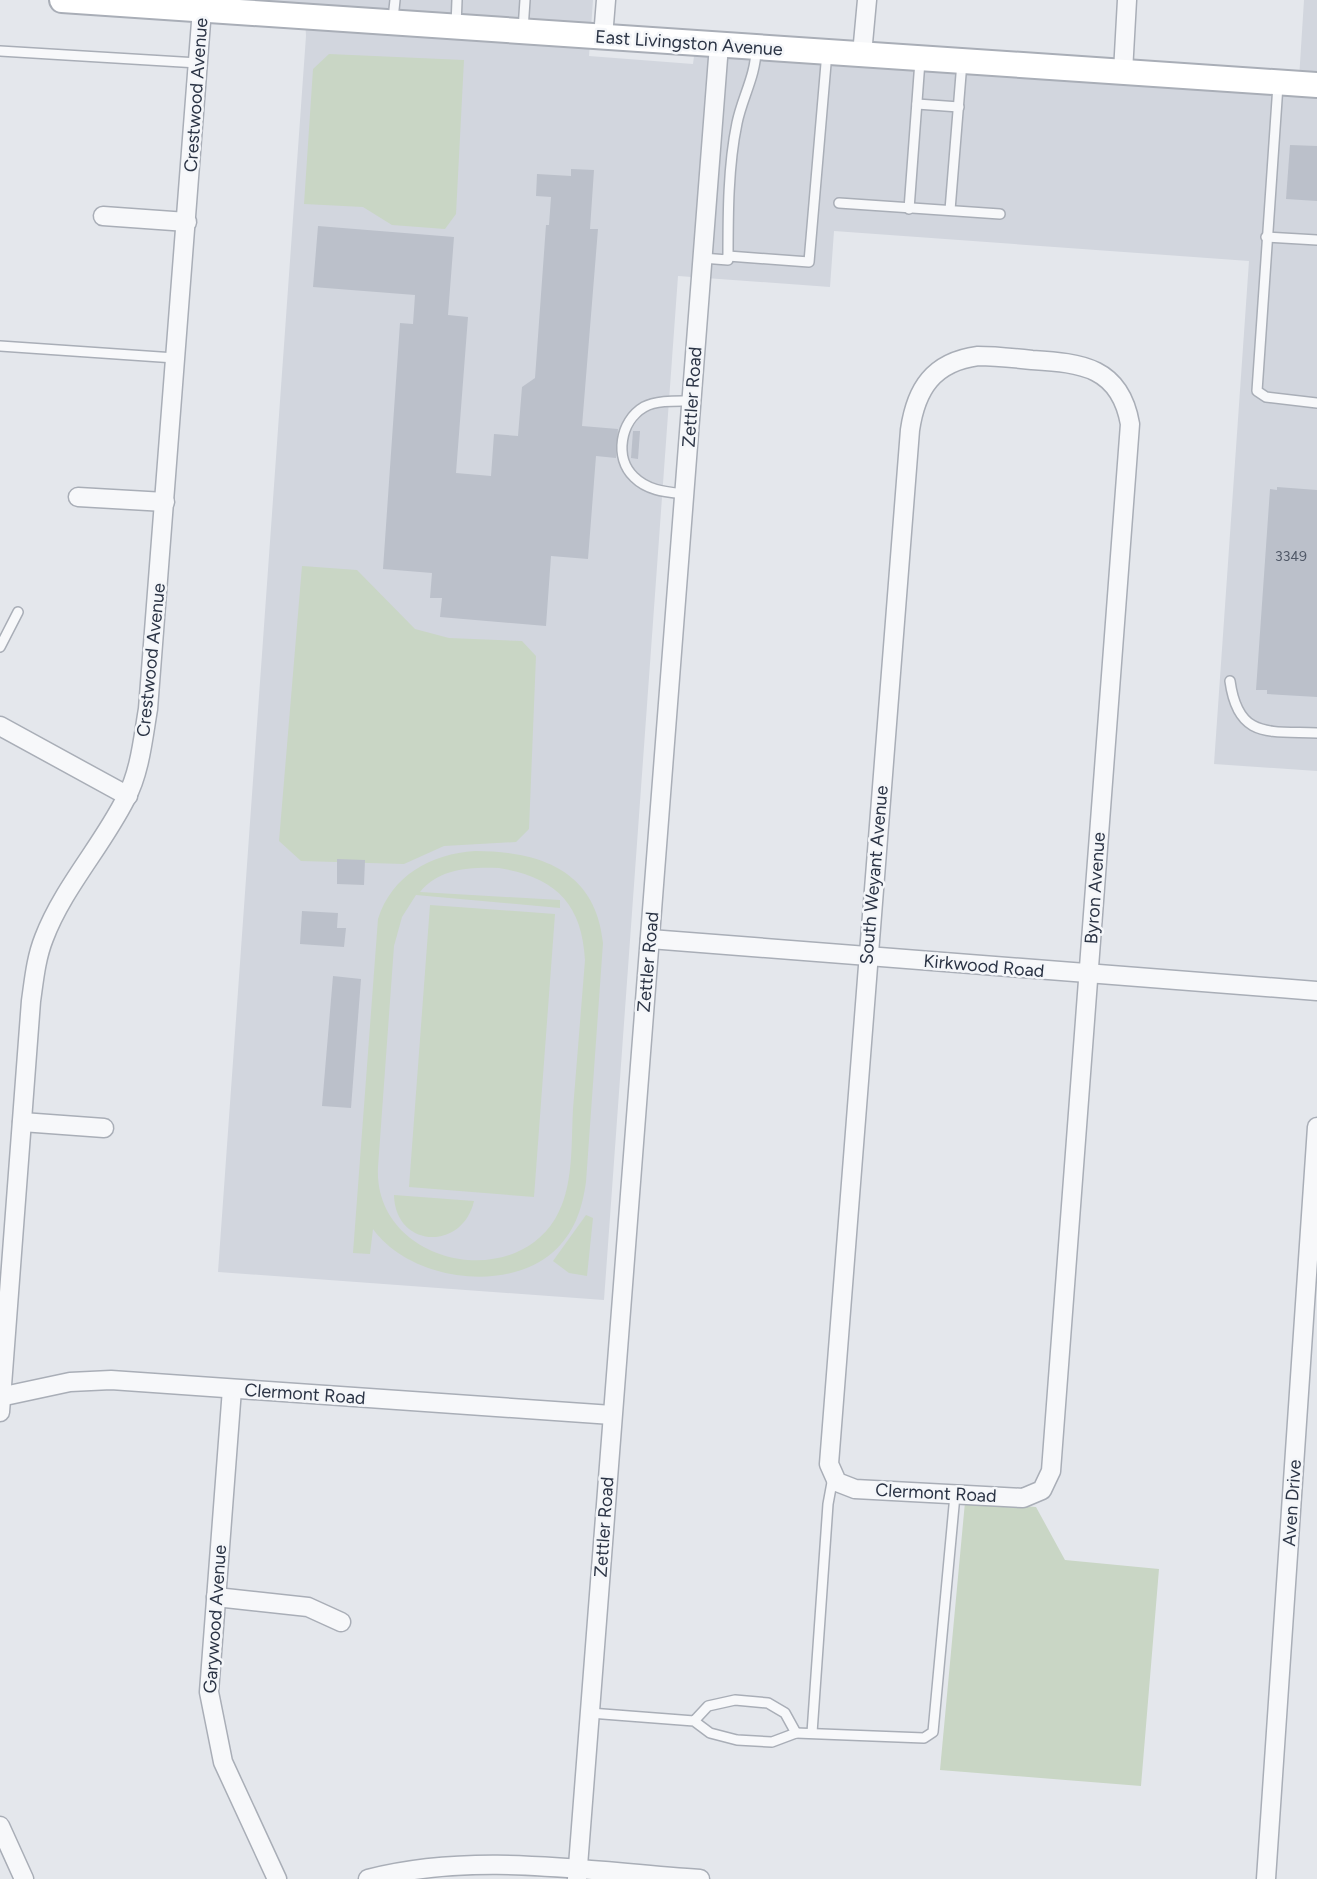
<svg xmlns="http://www.w3.org/2000/svg" width="1317" height="1879" viewBox="0 0 1317 1879" font-family="Figtree,sans-serif">
<style>
.built{fill:#d2d6de}
.green{fill:#c9d6c5;fill-rule:evenodd}
.building{fill:#bbc0ca}
.lines{fill:none;stroke-linecap:round;stroke-linejoin:round}
.service-casing{stroke:#a9aeb7;stroke-width:12}
.minor-casing{stroke:#a9aeb7;stroke-width:21}
.secondary-casing{stroke:#a9aeb7;stroke-width:28}
.service{stroke:#f7f8fa;stroke-width:9}
.minor{stroke:#f7f8fa;stroke-width:18}
.secondary{stroke:#fff;stroke-width:24}
.labels{text-anchor:middle;dominant-baseline:central;stroke-width:5;stroke-linejoin:round;paint-order:stroke}
.number-label{font-size:14px;fill:#4f5766}
.street-label{font-size:18px;fill:#2b3445;stroke:#f4f6f9}
</style>
<rect width="100%" height="100%" fill="#e4e7ec"/>
<path class="built" d="M92,0H593L589,56L693,64L696,41L1299,79L1304,0H1317V771L1214,764L1249,261L834,231L830,287L678,276L604,1300L218,1272L306,36L305,17Z"/>
<g class="green">
<path d="M329,54L464,60L456,214L445,229L392,225L363,207L304,204L313,69Z"/>
<path d="M302,566L357,570L415,629L449,638L522,641L536,656L529,829L516,842L444,846L404,864L301,861L279,841Z"/>
<path d="M475,851C539,851 596,870 603,943L586,1182C582,1210 574,1234 552,1253C503,1294 409,1279 373,1229L370,1254L353,1253L378,919C392,875 431,854 475,851ZM499,868C554,877 582,902 585,960C581,1010 577,1060 573,1109C571,1145 574,1188 555,1219C509,1294 373,1261 378,1167L394,946L402,917L416,895L560,908V900L420,892C440,868 470,867 499,868Z"/>
<path d="M430,905L555,914L534,1197L409,1187Z"/>
<path d="M394,1195L474,1201C462,1252 395,1248 394,1195Z"/>
<path d="M586,1215L593,1218L587,1276L569,1273L553,1261Z"/>
<path d="M965,1502L1036,1507L1065,1560L1159,1569L1141,1786L940,1770Z"/>
</g>
<g class="building">
<path d="M1290,145L1317,146V201L1286,199Z"/>
<path d="M571,169L594,170L590,229H598L582,426L618,429L616,458L596,456L588,559L551,556L546,626L440,617L442,598H430L432,573L383,569L400,323L413,324L415,295L313,287L318,226L454,237L448,315L468,317L456,473L491,476L494,434L518,436L522,387L535,378L546,225H549L551,197L536,196L537,174L571,176Z"/>
<path d="M633,431H640L638,459L631,458Z"/>
<path d="M1277,487L1317,490V697L1267,694V690H1256L1270,489L1277,490Z"/>
<path d="M337,859L365,860L364,885L337,884Z"/>
<path d="M302,911L338,913L337,928H346L344,947L300,944Z"/>
<path d="M333,976L361,979L351,1108L322,1106Z"/>
</g>
<g class="lines">
<g class="service-casing">
<g id="service">
<path d="M393,19L395,0"/>
<path d="M456,26L457,0"/>
<path d="M523,30L525,0"/>
<path d="M0,51L198,63"/>
<path d="M1278,85L1257,391L1266,397L1317,403"/>
<path d="M917,104L959,107"/>
<path d="M839,203L1000,214"/>
<path d="M909,209L920,61"/>
<path d="M950,210L962,62"/>
<path d="M1266,237L1317,240"/>
<path d="M728,256L809,262L827,52"/>
<path d="M702,258L728,260C728,215 728,166 737,123C742,98 756,75 756,49"/>
<path d="M0,346L175,358"/>
<path d="M684,494C667,492 648,491 634,477C614,458 620,421 644,407C656,400 677,401 691,401"/>
<path d="M0,647L18,612"/>
<path d="M1230,681C1238,739 1268,731 1317,733"/>
<path d="M590,1713L694,1721L710,1733L737,1740L772,1742L796,1733L785,1713L768,1703L735,1700L708,1706L694,1721"/>
<path d="M796,1733L924,1738L933,1732L955,1495"/>
<path d="M812,1733L828,1504L833,1477"/>
</g>
</g>
<g class="minor-casing">
<g id="minor">
<path d="M603,37L606,0"/>
<path d="M862,54L867,0"/>
<path d="M1123,72L1127,0"/>
<path d="M103,216L187,222"/>
<path d="M978,356C996,356 1014,358 1032,360C1082,363 1120,367 1130,424L1051,1471L1042,1490L1023,1498L855,1489L837,1482L829,1464L910,430C916,389 933,362 978,356Z"/>
<path d="M78,497L165,502"/>
<path d="M0,726L128,796"/>
<path d="M650,939L1317,991"/>
<path d="M22,1122L104,1128"/>
<path d="M232,1389L209,1692L223,1762L277,1879"/>
<path d="M0,1397L70,1382L111,1380L612,1415"/>
<path d="M0,1412L31,1001C34,980 36,958 44,938C63,888 102,846 126,798C140,772 143,738 148,709L202,9"/>
<path d="M216,1597L308,1607L341,1622"/>
<path d="M0,1826L24,1879"/>
<path d="M368,1879C477,1851 590,1872 700,1879"/>
<path d="M577,1879L719,45"/>
<path d="M1266,1879L1317,1127"/>
</g>
</g>
<g class="secondary-casing">
<path id="secondary" d="M62,0L1317,85"/>
</g>
<use href="#service" class="service"/>
<use href="#minor" class="minor"/>
<use href="#secondary" class="secondary"/>
</g>
<g class="labels">
<g class="number-label">
<text x="1291" y="556">3349</text>
</g>
<g class="street-label">
<text transform="translate(689 43) rotate(4)">East Livingston Avenue</text>
<text transform="translate(196 95) rotate(-86)">Crestwood Avenue</text>
<text transform="translate(692 397) rotate(-86)">Zettler Road</text>
<text transform="translate(151 660) rotate(-84)">Crestwood Avenue</text>
<text transform="translate(874 875) rotate(-85)">South Weyant Avenue</text>
<text transform="translate(1095 888) rotate(-86)">Byron Avenue</text>
<text transform="translate(648 962) rotate(-85)">Zettler Road</text>
<text transform="translate(984 966) rotate(5)">Kirkwood Road</text>
<text transform="translate(305 1394) rotate(4)">Clermont Road</text>
<text transform="translate(936 1493) rotate(3)">Clermont Road</text>
<text transform="translate(1292 1503) rotate(-86)">Aven Drive</text>
<text transform="translate(604 1527) rotate(-86)">Zettler Road</text>
<text transform="translate(215 1619) rotate(-86)">Garywood Avenue</text>
</g>
</g>
</svg>
